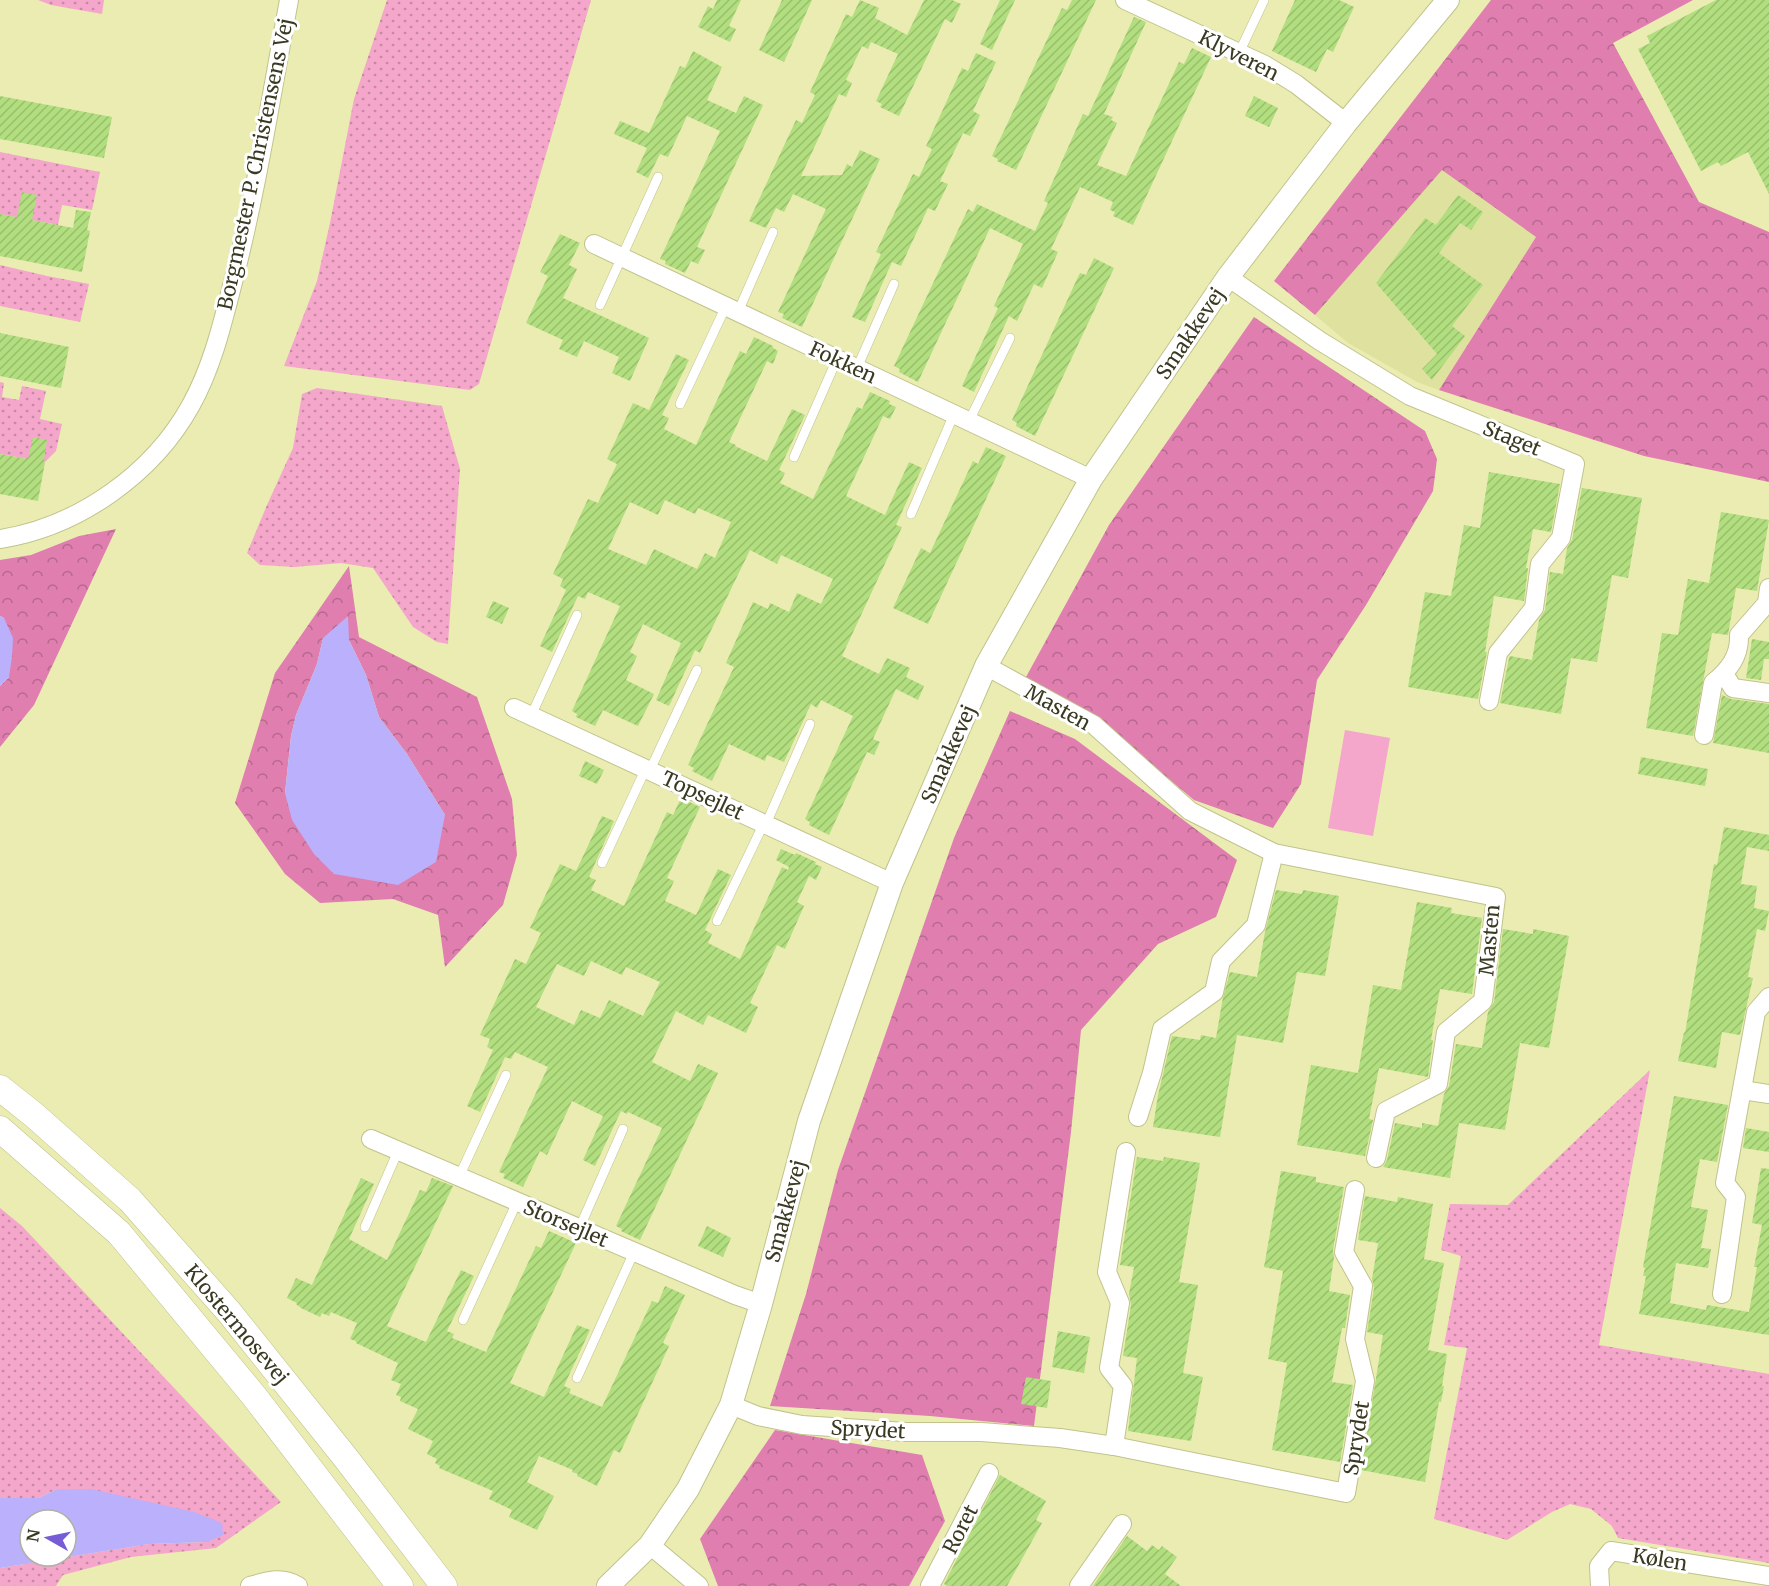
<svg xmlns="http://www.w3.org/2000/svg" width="1769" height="1586" viewBox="0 0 1769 1586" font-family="Merriweather,serif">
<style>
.built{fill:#dfe19f}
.grass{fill:url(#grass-dots)}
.forest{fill:url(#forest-crowns);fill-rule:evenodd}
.pitch{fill:#f4a6cb}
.water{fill:#bab0fb;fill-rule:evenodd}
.building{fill:url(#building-hatch);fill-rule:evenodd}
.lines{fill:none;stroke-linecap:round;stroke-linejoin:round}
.service-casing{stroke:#c1c38b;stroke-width:10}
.minor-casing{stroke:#c1c38b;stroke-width:20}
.tertiary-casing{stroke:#c1c38b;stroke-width:24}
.secondary-casing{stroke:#c1c38b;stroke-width:27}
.service{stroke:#fff;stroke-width:9}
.minor{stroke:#fff;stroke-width:18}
.tertiary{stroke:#fff;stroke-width:22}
.secondary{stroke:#fff;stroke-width:26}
.labels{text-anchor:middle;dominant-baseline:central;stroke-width:6;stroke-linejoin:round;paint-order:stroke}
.street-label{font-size:20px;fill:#3a3a23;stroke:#fff}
</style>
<defs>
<pattern id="grass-dots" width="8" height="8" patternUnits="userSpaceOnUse" patternTransform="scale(1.5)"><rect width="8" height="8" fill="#f4a6cb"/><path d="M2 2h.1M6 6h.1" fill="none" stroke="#c788a4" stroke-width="1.8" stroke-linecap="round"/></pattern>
<pattern id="forest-crowns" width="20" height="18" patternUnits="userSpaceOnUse" patternTransform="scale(1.5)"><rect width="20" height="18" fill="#df7eaf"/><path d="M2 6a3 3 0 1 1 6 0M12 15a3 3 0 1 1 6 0" fill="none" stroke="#b6688e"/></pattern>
<pattern id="building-hatch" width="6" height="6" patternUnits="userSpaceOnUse" patternTransform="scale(1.5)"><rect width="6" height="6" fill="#b1de7f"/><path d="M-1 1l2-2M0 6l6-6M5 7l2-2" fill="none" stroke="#99bf6d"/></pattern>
</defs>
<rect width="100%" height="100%" fill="#eaecb2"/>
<path class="built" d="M1442,169L1536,237L1439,390L1417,382L1348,343L1315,315Z"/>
<g class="grass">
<path d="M38,0H104L102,14L51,5Z"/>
<path d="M387,0H591L479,384L470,390L284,366L317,281L330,223L354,99Z"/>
<path d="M0,152L100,172L92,210L62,205L58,225L0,214Z"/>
<path d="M0,265L47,276L89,284L80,322L0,306Z"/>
<path d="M0,382L4,383L2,397L19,400L22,386L46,391L40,419L62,424L56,451L45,462L0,454Z"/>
<path d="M317,388L442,406L460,469L448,644L437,642L413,627L373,568L341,563L294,567L260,565L247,553L267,505L293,448L302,394Z"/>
<path d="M1650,1070L1599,1345L1769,1374V1563L1618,1538L1612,1526L1591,1509L1570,1504L1552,1512L1507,1540L1434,1519L1467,1348L1444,1345L1461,1256L1441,1250L1450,1204L1508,1205Z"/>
<path d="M0,1208L22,1226L281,1502L216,1548L131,1557L63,1575L56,1586H0V1568L149,1544L207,1542L55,1490L39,1498H0Z"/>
</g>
<g class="forest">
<path d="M1491,0H1693L1613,43L1699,202L1769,232V482L1644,456L1439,390L1536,237L1442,170L1315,315L1274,281Z"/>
<path d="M1254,317L1425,431L1437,459L1433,491L1366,605L1317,680L1301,784L1273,828L1194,800L1094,716L1026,677L1109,525Z"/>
<path d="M116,529L34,705L0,747V686L9,677L4,618L0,616V560L31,555L79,536Z"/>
<path d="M349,566L359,637L477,697L512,799L517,855L503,905L445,967L438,915L393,899L320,903L285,874L235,803L275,673ZM323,638L349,640L366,675L379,717L407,754L445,815L285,793L291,736L296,715L317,664Z"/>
<path d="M1010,711L1075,739L1237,860L1216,917L1158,944L1081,1030L1071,1132L1034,1426L930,1416L770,1406L806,1294L838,1170L954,838Z"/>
<path d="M775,1430L922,1455L945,1521L909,1586H718L700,1539Z"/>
</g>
<path class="pitch" d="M1345,730L1390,738L1373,836L1328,828Z"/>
<g class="water">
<path d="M0,616L4,618L13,638L12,657L9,677L0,686Z"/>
<path d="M348,616L349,640L366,675L379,717L407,754L445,815L436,862L398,885L334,874L314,854L292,820L285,793L291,736L296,715L317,664L323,638Z"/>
<path d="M91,1489L194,1512L222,1523L223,1535L207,1542L149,1544L0,1568V1498H39L55,1490ZM30,1520H66V1556H30Z"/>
</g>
<g class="building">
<path d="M717,0H741L729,26L736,29L730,42L698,27L708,6L713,9Z"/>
<path d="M782,0H812L784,62L759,50Z"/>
<path d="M860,0L879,8L875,18L907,35L924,0H952L961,4L952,23L945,19L899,116L880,107L882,104L876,101L898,54L871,42L868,49L862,46L846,80L852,83L846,97L839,94L801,176L842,175L847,164L852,167L860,150L880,159L802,327L782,318L784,314L778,312L826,209L793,194L784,212L776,208L766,228L749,221L796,120L802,123L815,95L810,92L846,14L852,17Z"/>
<path d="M1000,0H1015L992,50L980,44Z"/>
<path d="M1072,0H1096L1016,170L997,161L998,159L992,156L1062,8L1067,10Z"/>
<path d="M1295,0H1339L1354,7L1333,52L1327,49L1316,72L1272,51Z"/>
<path d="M1716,0H1769V194L1748,152L1721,166L1718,162L1701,171L1638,49L1650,43L1647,36Z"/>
<path d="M1134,17L1146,22L1104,114L1113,117L1111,120L1117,123L1097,165L1126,176L1179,62L1184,64L1192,48L1211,57L1133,225L1113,216L1115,212L1110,210L1113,202L1080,187L1051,249L1058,252L1042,288L1034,284L1017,321L1009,316L974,392L962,386L998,308L994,306L1023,244L990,228L918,382L899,372L900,369L894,366L968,209L973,212L977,204L1035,231L1048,203L1044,201L1083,114L1088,116Z"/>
<path d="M693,51L722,67L707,100L736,113L744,96L763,105L697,247L705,250L698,264L691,261L685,273L665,264L666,261L660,259L720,131L687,116L668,157L660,154L648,178L636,172L647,148L614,134L620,121L649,133L680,66L685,68Z"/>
<path d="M976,53L996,62L973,111L980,115L970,136L963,133L940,181L948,184L935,211L928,208L901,266L892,262L865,322L852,317L881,254L876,252L913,174L919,177L932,149L926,146L962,68L968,71Z"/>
<path d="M0,96L112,117L104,158L0,139Z"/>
<path d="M1254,96L1278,108L1269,127L1245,116Z"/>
<path d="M22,192L37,195L32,220L73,228L76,210L91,212L87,230L90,231L82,272L0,256V214L17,217Z"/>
<path d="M1458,195L1483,212L1471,230L1460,223L1439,253L1483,285L1452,326L1465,336L1432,380L1422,369L1437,354L1376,283L1425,218L1436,225Z"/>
<path d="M560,234L580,243L569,265L577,269L563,298L649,338L630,381L612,373L619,357L584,341L577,357L559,349L563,340L526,323L548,276L540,272Z"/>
<path d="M1094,258L1114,268L1035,436L1016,426L1017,423L1012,420L1077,279L1080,273L1086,275Z"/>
<path d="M0,333L69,347L61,388L0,376Z"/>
<path d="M754,337L773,346V348L778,351L773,364L767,361L729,442L736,445L735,446L767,461L792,409L805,415L779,470L785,473L780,483L813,499L857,407L862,409L870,392L890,401L889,404L896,407L890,419L883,416L846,496L885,515L909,462L922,468L896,525L902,527L842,656L879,674L887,658L910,668L906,677L924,686L918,700L896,689L873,739L880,742L874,755L867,752L829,835L809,825L810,822L805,819L853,716L821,700L817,708L811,704L784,762L767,755L765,761L729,744L712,781L692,771L694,768L688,765L734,667L726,663L753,602L768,609L770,603L789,612L797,593L821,604L833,579L781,555L777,564L750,550L700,653L695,650L669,706L656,700L681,643L643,624L630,652L637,656L626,680L654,694L638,726L603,710L595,726L576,717L577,714L572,711L620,606L588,592L585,599L578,596L552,652L540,646L566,590L560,586L563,579L553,574L588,499L598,503L617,464L607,459L633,403L649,410L676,354L689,360L662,415L669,418L664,429L696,445L740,351L746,354ZM665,500L695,514L698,508L731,522L715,558L705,553L697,569L654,549L646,565L608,549L630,502L658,515Z"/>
<path d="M33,437L47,440L44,461L45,462L38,501L0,494V454L28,459Z"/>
<path d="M986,447L1006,456L928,624L893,608L921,548L930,553L973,461L978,464Z"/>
<path d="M1489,472L1560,484L1551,532L1533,529L1526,568H1528L1524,601L1494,596L1485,652H1487L1478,699L1408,687L1425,592L1451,596L1464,525L1480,528Z"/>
<path d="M1582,488L1642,498L1628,578L1612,575L1597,662L1571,658L1561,714L1500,703L1509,658L1510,656L1532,660L1539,620L1545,610L1550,572L1563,574L1567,548L1572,540Z"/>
<path d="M1721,512L1769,520L1757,591L1736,588L1728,635L1712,633L1693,736L1646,728L1662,633L1678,635L1688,579L1709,583Z"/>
<path d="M493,601L509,608L502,624L486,617Z"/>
<path d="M1752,639L1769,642V659H1764L1761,680L1746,678Z"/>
<path d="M1722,695L1731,699L1769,704V753L1713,743Z"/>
<path d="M1641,757L1708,769L1705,786L1638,774Z"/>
<path d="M585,761L604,770L597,784L579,776Z"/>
<path d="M681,798L700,807L667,878L674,881L665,901L696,915L718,869L731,875L705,930L712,934L708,943L740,959L782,867L788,870L789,867L776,860L781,849L795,855L796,853L816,862L815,864L822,867L816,880L809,876L797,902L804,906L785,949L777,945L750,1003L758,1007L746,1033L708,1015L703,1025L676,1011L652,1062L690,1081L698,1064L718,1073L640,1240L621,1231L622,1229L616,1226L662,1128L628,1112L627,1114L621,1111L595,1166L583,1160L603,1116L572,1101L547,1155L540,1151L523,1187L503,1178L505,1174L499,1172L548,1067L515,1052L511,1059L505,1057L480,1112L467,1106L493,1050L487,1047L490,1039L480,1035L515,959L526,964L541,933L530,928L560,864L576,871L602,816L614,821L589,877L596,880L591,890L624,906L667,812L673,815ZM591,961L622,975L626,967L660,982L643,1016L609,1000L600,1018L581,1010L574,1025L536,1007L557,964L584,976Z"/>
<path d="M1724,827L1769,835V851L1747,847L1741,884L1757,886L1754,908L1769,911L1765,931L1757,929L1748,977L1753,978L1740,1035L1722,1032L1716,1068L1678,1061L1684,1032L1685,1033L1714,864L1717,865Z"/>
<path d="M1276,890L1302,894L1303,890L1339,896L1325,976L1297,972L1283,1043L1237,1035L1220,1137L1153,1127L1158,1095L1172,1036L1200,1040L1201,1035L1216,1038L1223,997L1230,972L1257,977L1265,932Z"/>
<path d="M1417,902L1452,908L1451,913L1482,918L1472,994L1440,989L1431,1040H1433L1428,1077L1379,1068L1369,1119L1373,1120L1365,1156L1297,1145L1311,1065L1358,1073L1373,985L1401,990Z"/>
<path d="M1503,929L1533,934V929L1569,936L1549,1048L1520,1043L1505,1130L1459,1123L1450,1178L1383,1167L1387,1160L1395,1123L1422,1128V1123L1438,1126L1444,1094L1449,1086L1456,1044L1482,1048L1488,1012L1494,1002Z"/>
<path d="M1674,1096L1728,1105L1717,1162L1700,1159L1691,1207L1708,1210L1701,1248L1711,1249L1708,1268L1676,1263L1670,1303L1706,1310L1707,1305L1749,1312L1757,1267H1754L1762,1225L1768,1226L1752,1223L1761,1168L1769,1169V1335L1639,1314L1646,1276H1643L1645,1268L1643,1267Z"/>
<path d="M1746,1128L1769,1132V1152L1743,1148Z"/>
<path d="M1137,1157L1163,1161L1164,1157L1200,1163L1179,1282L1198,1285L1183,1373L1203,1377L1191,1441L1128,1431L1137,1358L1123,1356L1131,1305L1129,1294L1134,1267L1120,1265Z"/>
<path d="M1281,1171L1316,1177V1182L1344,1187L1333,1250L1334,1257L1329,1291L1350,1295L1345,1328H1342L1332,1382L1353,1385L1340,1462L1272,1450L1287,1363L1268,1359L1283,1271L1264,1267Z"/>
<path d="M361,1178L374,1184L349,1239L387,1260L420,1190L426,1192L432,1178L453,1186L387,1326L426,1342L461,1270L474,1276L447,1331L454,1334L452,1338L486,1352L536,1246L541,1248L549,1231L576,1243L510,1383L544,1397L577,1325L590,1330L564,1386L571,1389L569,1393L602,1407L652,1301L658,1303L665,1286L685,1295L663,1343L669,1346L637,1416L620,1453L614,1450L597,1486L577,1476L578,1474L572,1472L573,1470L539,1456L527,1482L554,1496L537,1530L509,1517L512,1510L489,1499L493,1491L439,1468L440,1466L435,1463L437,1459L427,1454L433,1441L408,1429L418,1409L400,1401L401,1397L396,1395L401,1384L391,1380L398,1363L356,1343V1341L350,1339L357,1323L331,1312L329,1316L322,1313L320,1317L301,1308L296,1304L297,1303L287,1298L296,1278L312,1285Z"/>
<path d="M1365,1196L1397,1202L1398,1197L1433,1204L1424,1259L1444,1263L1428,1350L1447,1354L1442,1386H1444L1441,1402H1439L1425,1482L1361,1470L1383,1335L1367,1332L1374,1288L1372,1279L1378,1243L1358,1240Z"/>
<path d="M707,1226L731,1238L723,1257L698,1246Z"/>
<path d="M1058,1331L1090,1337L1084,1373L1052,1367Z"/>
<path d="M1026,1377L1051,1381L1047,1408L1021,1404Z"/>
<path d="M1000,1475L1046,1501L1036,1520L1042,1523L1007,1586H947L944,1584Z"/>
<path d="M1127,1536L1147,1551L1152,1545L1159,1550L1162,1546L1177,1557L1165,1574L1181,1586H1093Z"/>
</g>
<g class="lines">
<g class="service-casing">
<g id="service">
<path d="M1239,53L1264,0"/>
<path d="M600,305L658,177"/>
<path d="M738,312L773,232"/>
<path d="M857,368L894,284"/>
<path d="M680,404L726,306"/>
<path d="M969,421L1010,338"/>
<path d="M794,457L837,359"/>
<path d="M911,514L954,414"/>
<path d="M531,716L577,615"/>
<path d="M650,770L697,670"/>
<path d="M766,824L810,724"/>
<path d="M602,863L646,768"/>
<path d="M717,921L764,823"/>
<path d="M459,1177L506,1075"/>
<path d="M365,1227L398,1151"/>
<path d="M579,1229L623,1129"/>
<path d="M463,1320L517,1202"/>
<path d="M577,1378L634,1252"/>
</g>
</g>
<g class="minor-casing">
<g id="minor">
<path d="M1125,0L1265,65L1296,84L1346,123"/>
<path d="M594,244L1091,479"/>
<path d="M1228,277L1320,341L1410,396L1575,464L1561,538L1540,564L1534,608L1498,653L1489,701"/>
<path d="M0,539C78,527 153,474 191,405C211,369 221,329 231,290C256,195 271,97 289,0"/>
<path d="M986,666L1094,725L1190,811L1274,853L1496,897L1483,1001L1446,1032L1438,1084L1386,1111L1376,1158"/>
<path d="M1724,674L1733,688L1769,693"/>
<path d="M514,708L892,883"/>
<path d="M1704,735L1713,683C1729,670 1740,656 1739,635L1767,603L1769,588"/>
<path d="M1742,1090L1769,1094"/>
<path d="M1138,1117L1152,1073L1162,1029L1214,992L1221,961L1256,925L1274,853"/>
<path d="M371,1139L735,1295L761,1304"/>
<path d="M1722,1294L1736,1197L1725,1183L1756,1012L1769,997"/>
<path d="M731,1405L758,1416L802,1425L906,1432H981L1060,1438L1114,1446L1346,1493L1365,1381L1355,1339L1363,1286L1344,1252L1355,1190"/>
<path d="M1114,1446L1123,1386L1109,1368L1120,1303L1107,1272L1126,1152"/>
<path d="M650,1545L699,1586"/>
<path d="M250,1586C267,1581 282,1576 298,1586"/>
<path d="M930,1586L989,1473"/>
<path d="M1079,1586L1122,1524"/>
<path d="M1600,1586L1599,1566L1611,1551L1769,1576"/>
</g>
</g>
<g class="tertiary-casing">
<path id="tertiary" d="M608,1586L650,1545L688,1489L731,1405L761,1304L809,1121L892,883L986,666L1091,479L1228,277L1346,123L1448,0"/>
</g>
<g class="secondary-casing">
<g id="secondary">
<path d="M0,1088L34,1115L130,1200L229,1312L345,1457L444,1586"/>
<path d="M0,1129L119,1233L254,1396L400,1586"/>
</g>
</g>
<use href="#service" class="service"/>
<use href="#minor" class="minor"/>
<use href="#tertiary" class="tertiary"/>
<use href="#secondary" class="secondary"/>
</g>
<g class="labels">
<g class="street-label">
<text transform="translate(1239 55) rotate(27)">Klyveren</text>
<text transform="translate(255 164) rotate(-78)">Borgmester P. Christensens Vej</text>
<text transform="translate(1190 333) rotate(-56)">Smakkevej</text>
<text transform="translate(843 362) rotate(25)">Fokken</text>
<text transform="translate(1512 438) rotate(22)">Staget</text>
<text transform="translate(1058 707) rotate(29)">Masten</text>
<text transform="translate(948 754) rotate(-66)">Smakkevej</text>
<text transform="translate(703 795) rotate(25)">Topsejlet</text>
<text transform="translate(1489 940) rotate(-85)">Masten</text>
<text transform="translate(785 1211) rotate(-75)">Smakkevej</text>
<text transform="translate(566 1223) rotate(23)">Storsejlet</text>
<text transform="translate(237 1324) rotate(50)">Klostermosevej</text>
<text transform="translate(868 1429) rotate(3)">Sprydet</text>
<text transform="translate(1356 1438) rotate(-81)">Sprydet</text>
<text transform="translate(960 1529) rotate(-63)">Roret</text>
<text transform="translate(1660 1559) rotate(9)">Kølen</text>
</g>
</g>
<g transform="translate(48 1538) rotate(279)"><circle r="28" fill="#ffffff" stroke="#b0b0a7" stroke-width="1.5"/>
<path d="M0-4.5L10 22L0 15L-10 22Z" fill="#775cd6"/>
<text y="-9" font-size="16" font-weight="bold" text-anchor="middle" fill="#3a3a23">N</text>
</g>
</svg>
